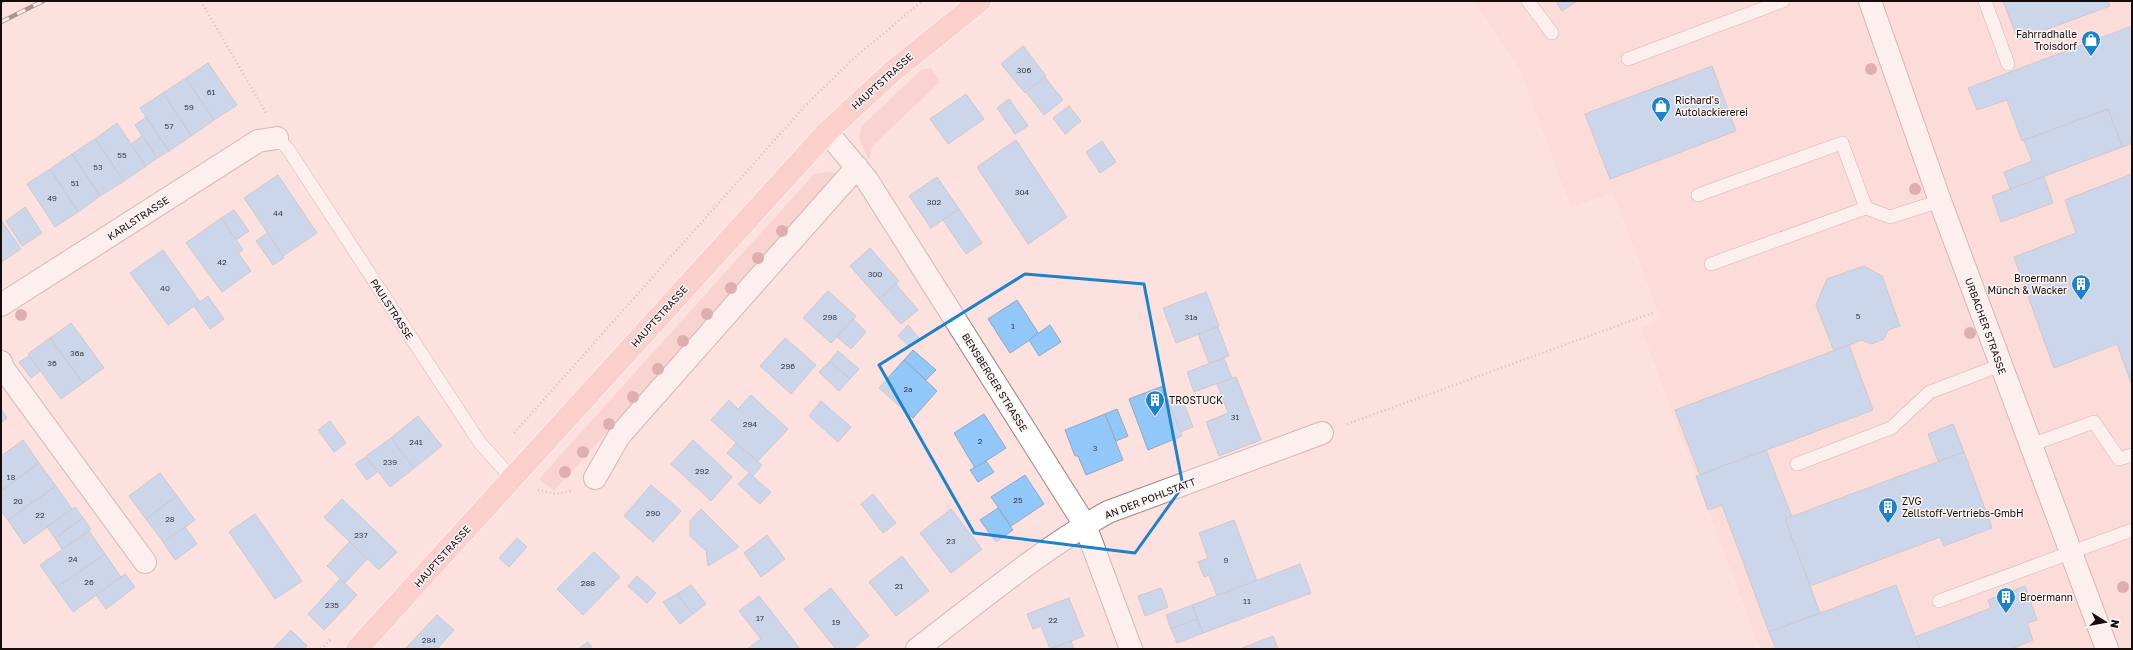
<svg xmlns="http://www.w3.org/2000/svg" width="2133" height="650" viewBox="0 0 2133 650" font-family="'Golos Text',sans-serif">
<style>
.built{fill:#fdd4d0}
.green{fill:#f7c2bd}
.building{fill:#92c8f9;stroke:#94a8bc}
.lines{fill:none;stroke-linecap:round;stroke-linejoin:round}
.lane-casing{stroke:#a28582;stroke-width:14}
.street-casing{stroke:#a28582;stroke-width:24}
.primary-casing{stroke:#fff;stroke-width:24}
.path{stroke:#ab9694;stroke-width:2.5;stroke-dasharray:1 3;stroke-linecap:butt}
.lane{stroke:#fff;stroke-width:13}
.street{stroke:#fff;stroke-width:22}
.primary{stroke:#fabbb7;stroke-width:22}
.rail-casing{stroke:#443736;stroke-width:4.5}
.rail{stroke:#fbf4f3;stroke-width:3;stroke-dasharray:9;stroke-linecap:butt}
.tree{fill:#b97174}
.marked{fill:none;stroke:#1d82cd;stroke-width:3;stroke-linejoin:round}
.labels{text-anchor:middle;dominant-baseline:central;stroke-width:3;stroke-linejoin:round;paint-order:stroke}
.number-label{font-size:8px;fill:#353b46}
.poi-label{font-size:10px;fill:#160c0b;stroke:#fbf4f3;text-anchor:start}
.street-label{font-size:10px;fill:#160c0b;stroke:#fbf4f3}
</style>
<rect width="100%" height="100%" fill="#fce1df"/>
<path class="built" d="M1474,1H2132V649H1760L1641,328L1661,320L1613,192L1571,208L1519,67Z"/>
<g class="green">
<path d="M931,68L940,82L872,146L869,160L859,139L861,127L921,70Z"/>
<path d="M828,172L840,173L554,491L539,479L814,174Z"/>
</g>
<g class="building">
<path d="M1556,1H1577L1562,11Z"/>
<path d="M2003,1H2108L2110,6L2018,40Z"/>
<path d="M2132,26V143L2122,147L2108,109L2022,141L2007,100L1977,110L1968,88Z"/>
<path d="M1023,46L1046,76L1025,93L1001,64Z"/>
<path d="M208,63L237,105L214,120L186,78Z"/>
<path d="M1712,66L1736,131L1610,179L1585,114Z"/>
<path d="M1045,77L1063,100L1044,115L1026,92Z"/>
<path d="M186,78L214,120L191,136L163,93Z"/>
<path d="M163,93L191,136L169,151L140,108Z"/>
<path d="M966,94L984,119L948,144L930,119Z"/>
<path d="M1009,99L1028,126L1015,134L997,108Z"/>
<path d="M1069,106L1081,121L1065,134L1053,118Z"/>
<path d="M2108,109L2122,147L2010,189L2004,172L2032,161L2024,140Z"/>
<path d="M146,117L169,151L157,158L135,125Z"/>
<path d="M117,123L146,166L124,181L95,139Z"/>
<path d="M142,136L157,158L146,166L131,144Z"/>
<path d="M95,139L124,181L100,196L72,154Z"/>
<path d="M1016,140L1067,217L1028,244L977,167Z"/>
<path d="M1102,141L1116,162L1100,173L1086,152Z"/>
<path d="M72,154L100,196L78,212L50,169Z"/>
<path d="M50,169L78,212L55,227L27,184Z"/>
<path d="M2132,174V385L2117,344L2054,368L2014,257L2076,233L2065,200Z"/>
<path d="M278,175L317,233L283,256L244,198Z"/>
<path d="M937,177L959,209L931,228L909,196Z"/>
<path d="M2044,177L2053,203L2001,222L1992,196Z"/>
<path d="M25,207L42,233L22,246L6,221Z"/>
<path d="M959,209L982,243L966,254L943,220Z"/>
<path d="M234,210L249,231L236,240L221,218Z"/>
<path d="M221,218L243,250L238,253L251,271L222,292L186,243Z"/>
<path d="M1,220L21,249L1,262Z"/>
<path d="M268,233L284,258L273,265L256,241Z"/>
<path d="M870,248L899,281L879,299L850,266Z"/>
<path d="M163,250L200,302L168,325L130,273Z"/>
<path d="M1864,266L1882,276L1900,326L1888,330L1884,339L1871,344L1862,340L1834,351L1816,305L1827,279Z"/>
<path d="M896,284L918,310L901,324L879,299Z"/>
<path d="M828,291L856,316L831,343L803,318Z"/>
<path d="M1206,292L1219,326L1176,343L1163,308Z"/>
<path d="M208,296L224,319L210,329L194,306Z"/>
<path d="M1017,300L1039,334L1010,353L988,319Z"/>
<path d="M853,319L866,332L851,349L837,337Z"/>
<path d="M71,323L104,368L83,383L50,338Z"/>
<path d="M908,325L919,338L910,347L898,336Z"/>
<path d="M1050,325L1061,342L1039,356L1029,340Z"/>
<path d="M1218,327L1229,356L1209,363L1198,334Z"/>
<path d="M50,338L83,383L61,399L28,354Z"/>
<path d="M785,338L816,365L791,394L760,366Z"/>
<path d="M1849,345L1873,410L1700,475L1675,410Z"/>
<path d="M913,350L936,370L926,380L904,360Z"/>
<path d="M838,351L859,369L850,379L830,361Z"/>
<path d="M29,356L40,371L31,378L19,362Z"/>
<path d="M1224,358L1232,378L1194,392L1187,372Z"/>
<path d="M904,360L937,391L913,418L879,388Z"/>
<path d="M830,361L850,379L839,391L819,372Z"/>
<path d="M1236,377L1261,440L1219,456L1206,422L1228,413L1217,384Z"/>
<path d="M1163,386L1182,436L1148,450L1129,399Z"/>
<path d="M751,395L788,429L757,462L711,420L729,400L738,409Z"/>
<path d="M1181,396L1193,427L1180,432L1168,401Z"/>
<path d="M821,401L851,427L838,442L809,416Z"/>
<path d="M1,409L7,418L1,423Z"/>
<path d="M1117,409L1128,436L1116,441L1105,414Z"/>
<path d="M984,414L1006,448L975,468L954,433Z"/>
<path d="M1105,414L1123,460L1086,475L1078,456H1075L1065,430Z"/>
<path d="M418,416L442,446L414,468L391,438Z"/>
<path d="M330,421L346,443L334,452L318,430Z"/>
<path d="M1953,424L1964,452L1938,461L1928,434Z"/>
<path d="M391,438L414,468L390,487L366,456Z"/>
<path d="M23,440L39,463L1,491V456Z"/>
<path d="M693,440L732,477L711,501L671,464Z"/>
<path d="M736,443L762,465L753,476L727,453Z"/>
<path d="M1766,450L1792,517L1785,519L1820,613L1769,632L1722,505L1708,510L1696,476Z"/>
<path d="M1964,452L1992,528L1944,546L1940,537L1810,586L1785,519Z"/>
<path d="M366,457L377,472L367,480L355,464Z"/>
<path d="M986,461L994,472L978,482L970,470Z"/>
<path d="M39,463L56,486L8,520L1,511V491Z"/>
<path d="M160,473L177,496L146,519L129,496Z"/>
<path d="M749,473L771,492L760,504L738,484Z"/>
<path d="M1025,475L1044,504L1011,526L991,497Z"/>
<path d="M651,485L681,511L653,542L624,516Z"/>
<path d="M56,486L72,509L24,544L8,520Z"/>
<path d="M873,494L896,523L883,533L861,504Z"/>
<path d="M177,496L195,520L164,543L146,519Z"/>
<path d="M342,499L397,552L379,570L324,517Z"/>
<path d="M75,507L83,518L55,538L47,527Z"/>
<path d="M998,508L1013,530L996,542L980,520Z"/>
<path d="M701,509L739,547L708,566L706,551L690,536V521Z"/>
<path d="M951,509L982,549L951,573L920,533Z"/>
<path d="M255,514L302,581L275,599L229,532Z"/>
<path d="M83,518L91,529L62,549L55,538Z"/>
<path d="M1234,520L1257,581L1217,596L1209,575L1204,577L1198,562L1208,558L1199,533Z"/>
<path d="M185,527L197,544L175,560L163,542Z"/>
<path d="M89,531L105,554L56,588L40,565Z"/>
<path d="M767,535L785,559L761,577L744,553Z"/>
<path d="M517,538L527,547L509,567L499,558Z"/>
<path d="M349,542L367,559L345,583L327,566Z"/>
<path d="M594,552L620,577L583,615L557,589Z"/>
<path d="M105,554L121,577L73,612L56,588Z"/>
<path d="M902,556L929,591L896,616L869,582Z"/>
<path d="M1300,564L1311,593L1203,633L1192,605Z"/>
<path d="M125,574L135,587L106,609L96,595Z"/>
<path d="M637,576L656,593L647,603L628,586Z"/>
<path d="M340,579L357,595L324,630L308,614Z"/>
<path d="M691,585L706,604L693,614L677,594Z"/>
<path d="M1896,585L1920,649H1776L1769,632Z"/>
<path d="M2025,586L2037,620L2027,623L2033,640L2011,649H1920L1915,637L1991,608L1988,600Z"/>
<path d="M831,588L869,636L852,649H836L804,609Z"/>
<path d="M1161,588L1168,607L1145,616L1138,596Z"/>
<path d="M677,594L693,614L680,624L663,602Z"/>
<path d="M759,596L781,624L800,649H747L761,639L739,611Z"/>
<path d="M1069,598L1084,636L1050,649L1041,626L1033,629L1027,614Z"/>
<path d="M1192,605L1197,619L1171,629L1166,615Z"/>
<path d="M437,615L454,630L437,649H405Z"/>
<path d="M1197,619L1203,633L1177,643L1171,629Z"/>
<path d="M291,630L307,646L304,649H273Z"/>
<path d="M1273,636L1278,649H1240Z"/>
<path d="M1071,641L1074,649H1050Z"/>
<path d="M588,642L593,649H578Z"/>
</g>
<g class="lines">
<g class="lane-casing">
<g id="lane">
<path d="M1528,1L1552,33"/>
<path d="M1985,1L2008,64"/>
<path d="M1628,59L1783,1"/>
<path d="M277,138L288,149L480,443L512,478"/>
<path d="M1698,195L1842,143L1866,208"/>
<path d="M1711,264L1866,208L1890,217L1940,201"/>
<path d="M2031,445L2094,422L2119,459L2132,455"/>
<path d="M1797,464L1891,428L1930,392L2001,365"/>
<path d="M1939,601L2132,530"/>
</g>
</g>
<g class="street-casing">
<g id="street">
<path d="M1870,1L1940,201L2107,649"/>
<path d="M827,132L867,180L1085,525L1131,649"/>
<path d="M1,305L258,141L277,138"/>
<path d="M1,362L3,368L145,562"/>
<path d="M595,478L619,436L857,167"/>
<path d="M917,649C979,602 1040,550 1108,512L1322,433"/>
</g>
</g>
<g class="primary-casing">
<path id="primary" d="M357,649L827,132L893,71L980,1"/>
</g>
<g class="path">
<path d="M201,1L266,113"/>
<path d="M1347,424L1655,312"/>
<path d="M514,433L804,107L853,59L922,1"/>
<path d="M538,490L556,494L572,491"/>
<path d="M321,649L331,639"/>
</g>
<use href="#lane" class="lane"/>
<use href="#street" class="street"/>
<use href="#primary" class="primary"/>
<g class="rail-casing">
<g id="rail">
<path d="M1,2L2,1"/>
<path d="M1,22L43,1"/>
</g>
</g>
<use href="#rail" class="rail"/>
</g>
<g class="tree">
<circle cx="1871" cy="69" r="6"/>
<circle cx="1915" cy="189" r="6"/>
<circle cx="782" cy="231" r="6"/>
<circle cx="758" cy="258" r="6"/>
<circle cx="731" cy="288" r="6"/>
<circle cx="707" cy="314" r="6"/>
<circle cx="21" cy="315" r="6"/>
<circle cx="1970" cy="333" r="6"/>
<circle cx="683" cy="341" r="6"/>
<circle cx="658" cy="369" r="6"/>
<circle cx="633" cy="397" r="6"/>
<circle cx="609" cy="424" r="6"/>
<circle cx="583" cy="452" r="6"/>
<circle cx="565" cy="472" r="6"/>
<circle cx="2123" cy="587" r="6"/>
</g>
<path d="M0 0H2133V650H0ZM1025,274L1144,284L1183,486L1135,553L974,533L879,365Z" fill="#fce1df" fill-opacity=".55" fill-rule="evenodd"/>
<path class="marked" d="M1025,274L1144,284L1183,486L1135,553L974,533L879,365Z"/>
<defs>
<g id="shop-pin" transform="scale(1)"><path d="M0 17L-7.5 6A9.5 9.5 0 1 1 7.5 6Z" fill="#1d82cd" stroke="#fbf4f3"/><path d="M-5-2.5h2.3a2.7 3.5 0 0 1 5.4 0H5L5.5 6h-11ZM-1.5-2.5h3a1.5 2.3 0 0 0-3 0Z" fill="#fff"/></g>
<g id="building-pin" transform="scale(1)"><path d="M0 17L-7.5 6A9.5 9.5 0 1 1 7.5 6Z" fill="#1d82cd" stroke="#fbf4f3"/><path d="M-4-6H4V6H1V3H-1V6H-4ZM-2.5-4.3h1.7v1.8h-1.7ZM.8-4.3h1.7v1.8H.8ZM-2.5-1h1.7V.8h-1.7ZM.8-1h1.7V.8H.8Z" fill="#fff"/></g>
</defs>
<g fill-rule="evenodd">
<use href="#shop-pin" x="2091" y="40"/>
<use href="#shop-pin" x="1661" y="106"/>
<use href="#building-pin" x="2081" y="284"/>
<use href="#building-pin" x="1155" y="400"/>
<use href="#building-pin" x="1888" y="507"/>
<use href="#building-pin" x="2006" y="597"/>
</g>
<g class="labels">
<g class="number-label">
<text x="1024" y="70">306</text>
<text x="211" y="92">61</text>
<text x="189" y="107">59</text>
<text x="169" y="126">57</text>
<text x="122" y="155">55</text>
<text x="98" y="167">53</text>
<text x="75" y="183">51</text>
<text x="1022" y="192">304</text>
<text x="52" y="198">49</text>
<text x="934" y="202">302</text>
<text x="278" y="213">44</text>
<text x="222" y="262">42</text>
<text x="875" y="274">300</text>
<text x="165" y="288">40</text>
<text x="1858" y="316">5</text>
<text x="830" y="317">298</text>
<text x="1191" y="317">31a</text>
<text x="1013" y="326">1</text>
<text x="77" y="353">36a</text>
<text x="52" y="363">36</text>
<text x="788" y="366">296</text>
<text x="908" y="389">2a</text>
<text x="1235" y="417">31</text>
<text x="750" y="424">294</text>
<text x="980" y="441">2</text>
<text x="416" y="442">241</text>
<text x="1095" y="448">3</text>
<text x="390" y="462">239</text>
<text x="702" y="471">292</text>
<text x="11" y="477">18</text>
<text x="1018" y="500">25</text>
<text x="18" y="501">20</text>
<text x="653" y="513">290</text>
<text x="40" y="515">22</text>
<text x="170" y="519">28</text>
<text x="361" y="535">237</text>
<text x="951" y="541">23</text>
<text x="73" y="559">24</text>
<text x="1226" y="560">9</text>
<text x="89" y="582">26</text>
<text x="588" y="583">288</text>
<text x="899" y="586">21</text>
<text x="1247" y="601">11</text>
<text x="332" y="605">235</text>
<text x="760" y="618">17</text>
<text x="1053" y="620">22</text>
<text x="836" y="622">19</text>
<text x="429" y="640">284</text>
</g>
<g class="poi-label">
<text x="2077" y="34" text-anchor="end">Fahrradhalle<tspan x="2077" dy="12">Troisdorf</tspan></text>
<text x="1675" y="100">Richard's<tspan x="1675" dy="12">Autolackiererei</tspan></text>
<text x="2067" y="278" text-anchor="end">Broermann<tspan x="2067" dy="12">Münch &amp; Wacker</tspan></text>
<text x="1169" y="400">TROSTUCK</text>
<text x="1902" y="501">ZVG<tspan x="1902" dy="12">Zellstoff-Vertriebs-GmbH</tspan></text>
<text x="2020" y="597">Broermann</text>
</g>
<g class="street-label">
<text transform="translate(882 81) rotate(-42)">HAUPTSTRASSE</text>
<text transform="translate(138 218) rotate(-33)">KARLSTRASSE</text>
<text transform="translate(392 309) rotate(57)">PAULSTRASSE</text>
<text transform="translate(659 316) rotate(-48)">HAUPTSTRASSE</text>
<text transform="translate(1986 326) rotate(70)">URBACHER STRASSE</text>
<text transform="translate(995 382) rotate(58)">BENSBERGER STRASSE</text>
<text transform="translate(1150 498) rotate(-21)">AN DER POHLSTATT</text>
<text transform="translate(442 556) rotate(-48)">HAUPTSTRASSE</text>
</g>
</g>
<rect width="2133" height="650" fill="none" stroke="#160c0b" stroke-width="4"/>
<g transform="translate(2105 622) rotate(101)" stroke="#fbf4f3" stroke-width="3" paint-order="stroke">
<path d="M0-3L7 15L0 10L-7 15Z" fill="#160c0b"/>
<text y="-6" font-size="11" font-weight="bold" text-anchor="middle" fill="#160c0b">N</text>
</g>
</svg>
